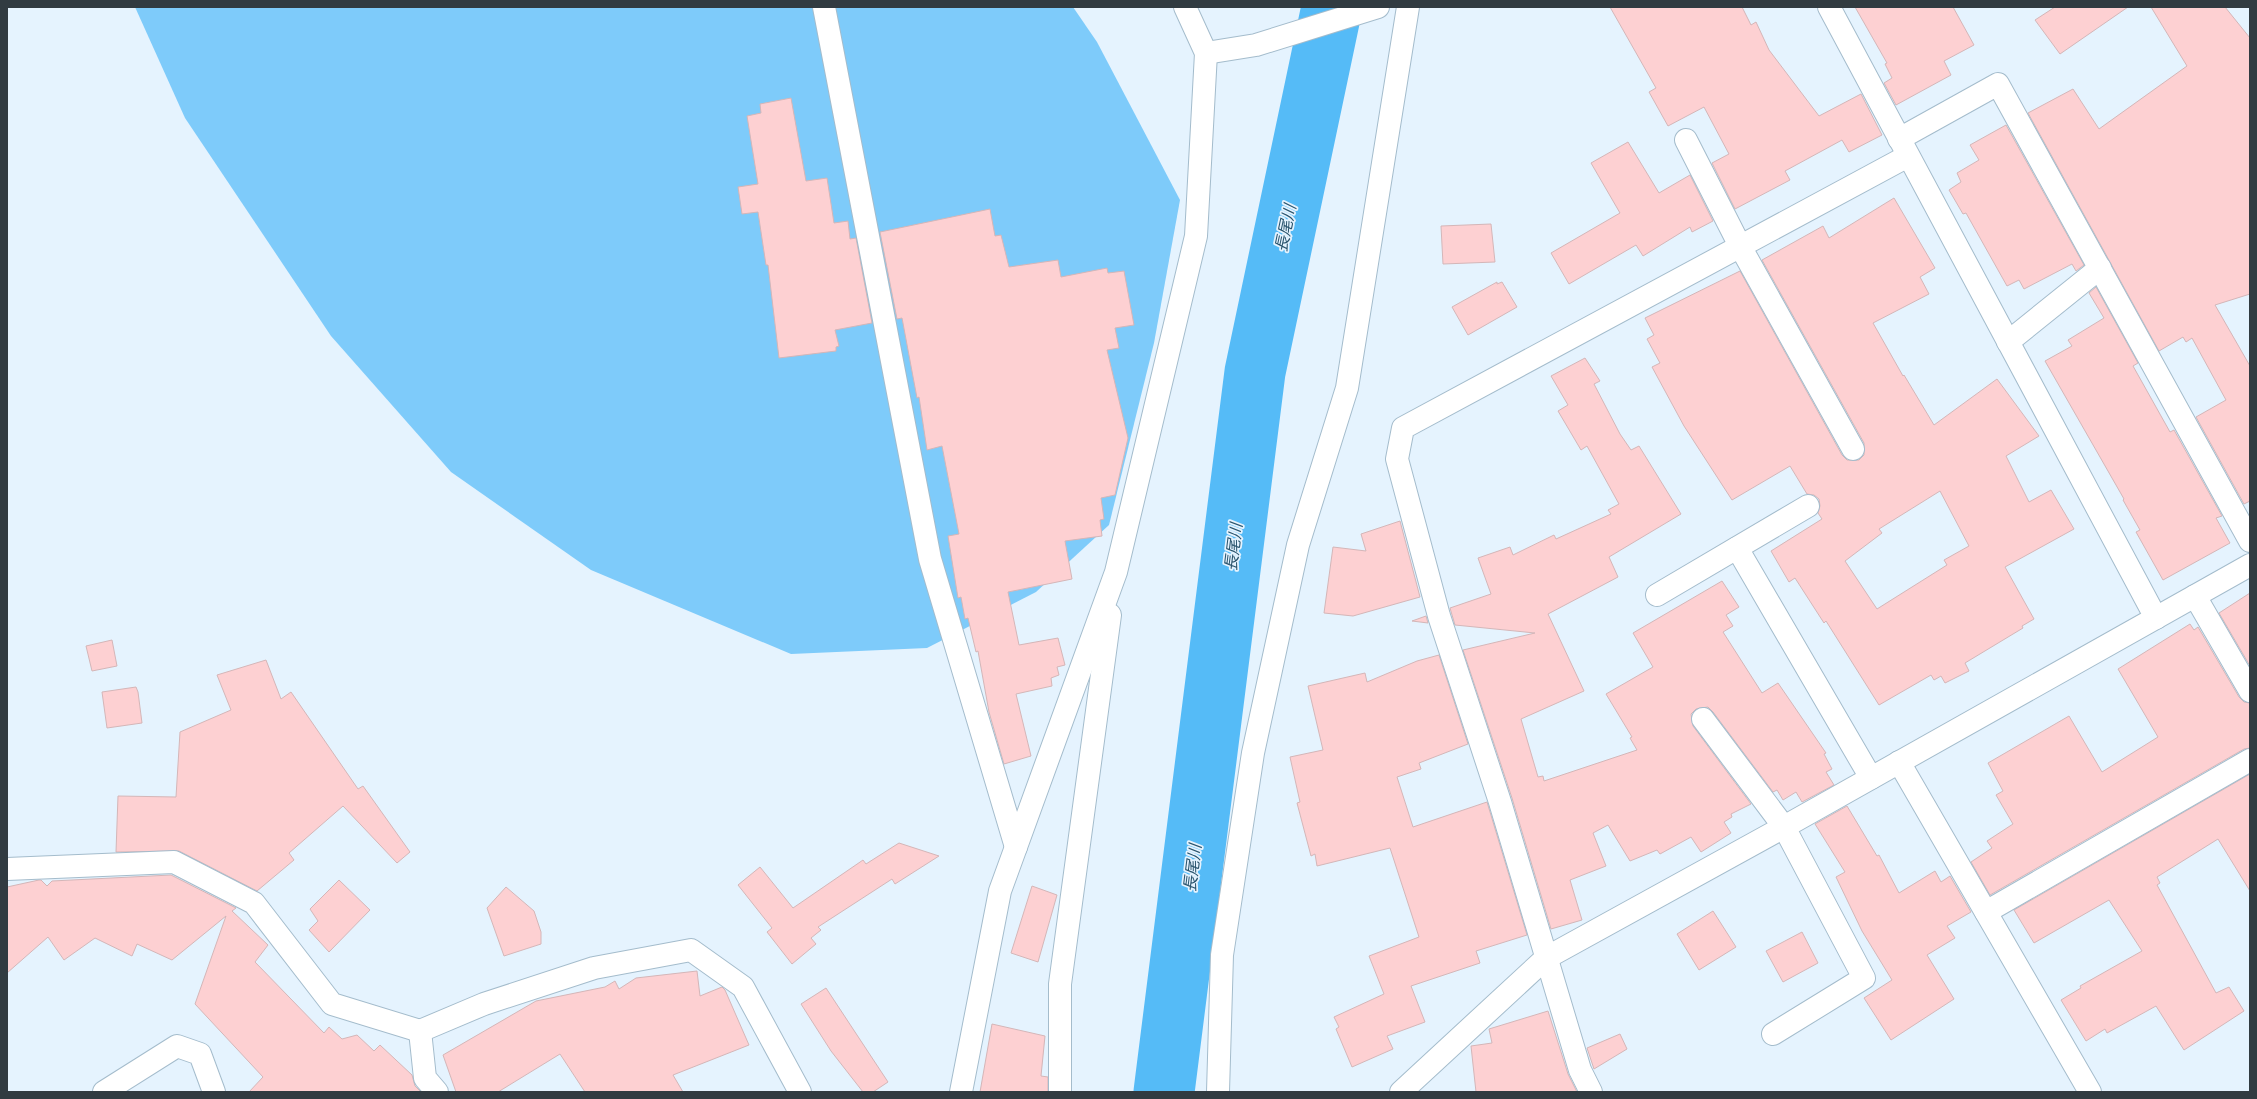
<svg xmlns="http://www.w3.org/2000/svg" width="2257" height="1099" viewBox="0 0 2257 1099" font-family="Mulish,'Noto Sans JP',sans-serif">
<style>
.forest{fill:#7ecbfa}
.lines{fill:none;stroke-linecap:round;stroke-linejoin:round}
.river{stroke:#55bbf7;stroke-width:61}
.building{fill:#fdd0d2;stroke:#d4b6b8;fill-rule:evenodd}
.minor-casing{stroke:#a4bccc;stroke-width:24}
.minor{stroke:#fff;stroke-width:22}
.labels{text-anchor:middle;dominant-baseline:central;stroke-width:3.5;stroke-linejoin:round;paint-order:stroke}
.water-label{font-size:16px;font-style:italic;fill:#29536c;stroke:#e5f3fe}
</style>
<rect width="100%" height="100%" fill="#e5f3fe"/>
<path class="forest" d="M135,7H1073L1097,42L1180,200L1154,343L1109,525L1036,592L927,648L791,654L591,570L451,472L331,336L185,118Z"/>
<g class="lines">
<path class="river" d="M1164,1092L1255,372L1332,7"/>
</g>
<g class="building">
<path d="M1610,7H1742L1751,25L1756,22L1769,50L1819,116L1861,94L1882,135L1849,152L1842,140L1785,171L1790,180L1735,209L1712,163L1729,154L1704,107L1668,126L1649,92L1656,88Z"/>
<path d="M1855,7H1953L1974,45L1944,61L1951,75L1896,105L1884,83L1892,78L1885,64L1887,63Z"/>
<path d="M2055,7H2128L2060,54L2035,20Z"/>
<path d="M2151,7H2225L2250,38V294L2215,305L2250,366V501L2244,504L2196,417L2226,400L2192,338L2186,342L2183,337L2159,351L2028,113L2073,89L2099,129L2187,66Z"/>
<path d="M791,98L806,181L827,178L834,223L848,221L850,239L856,238L872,323L835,330L839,346L836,347V351L779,358L768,265H766L758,212L742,214L738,187L758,184L747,116L761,113L760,104Z"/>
<path d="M2006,125L2084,265L2076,271L2072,264L2024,289L2019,280L2007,286L1966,213L1963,214L1949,190L1961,182L1957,173L1979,160L1970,145Z"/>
<path d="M1628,142L1659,193L1690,175L1713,221L1692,232L1690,227L1643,256L1636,245L1569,284L1551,253L1620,213L1591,163Z"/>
<path d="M1894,198L1935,268L1920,277L1929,294L1873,323L1903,376L1904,375L1934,425L1997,379L2039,436L2006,456L2029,502L2051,490L2074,529L2005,567L2034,619L2022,626L2023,628L1965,663L1969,671L1945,683L1941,676L1934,680L1931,675L1879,705L1826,621L1824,623L1795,578L1789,582L1771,551L1822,519L1818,513L1820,506L1819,499L1814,495L1807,494L1790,466L1732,500L1684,426L1652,367L1660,363L1647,339L1654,335L1645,318L1740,271L1842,455L1847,460H1859L1864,455V443L1762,260L1823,226L1829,238ZM1940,491L1969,546L1944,560L1947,565L1877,609L1845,561L1882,533L1879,529Z"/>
<path d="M990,209L995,236L1001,235L1009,267L1058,260L1061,277L1107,268L1108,273L1124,271L1134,325L1115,328L1119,348L1107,350L1128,438L1115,495L1101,498L1104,519L1100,520L1102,536L1065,541L1072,579L1008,592L1019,645L1058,638L1065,665L1057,667L1059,675L1051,678L1052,686L1016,694L1031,756L1004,764L989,712L978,651L976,652L968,618L965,619L961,597L958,598L948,536L959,534L942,446L927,450L919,397L917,398L902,318L897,319L880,232Z"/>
<path d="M1491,224L1495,262L1443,264L1441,226Z"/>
<path d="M1497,282V284L1502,282L1517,307L1468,335L1452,307Z"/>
<path d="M2096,287L2138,363L2133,366L2170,432L2174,430L2222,516L2216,518L2230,543L2163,580L2136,532L2140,530L2123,500L2124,499L2045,361L2072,346L2068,340L2104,318L2089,293Z"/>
<path d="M1585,358L1600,381L1594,384L1620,434L1631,450L1639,446L1681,514L1609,557L1618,577L1548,614L1584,691L1521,719L1538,777L1543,776L1544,781L1637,750L1630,738L1632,737L1606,694L1653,667L1633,633L1722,581L1739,607L1726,615L1733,626L1723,632L1762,693L1778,683L1826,753L1824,754L1832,769L1826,772L1834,785L1802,802L1796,792L1783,800L1777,790L1773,792L1713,712L1708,707L1696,709L1691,714L1693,726L1751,804L1731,814L1732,817L1724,822L1731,833L1701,852L1691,837L1660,854L1657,850L1630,861L1608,825L1593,833L1606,866L1570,880L1582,920L1551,929L1512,798L1463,650L1535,633L1455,625L1450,608L1491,594L1478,558L1510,547L1513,555L1554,535L1556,539L1611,514L1608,510L1619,504L1587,446L1581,450L1558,411L1568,405L1551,376Z"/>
<path d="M1400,521L1420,597L1353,616L1324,613L1333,547L1366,551L1361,534Z"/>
<path d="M2250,593V666L2219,613Z"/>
<path d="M1426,616L1428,623L1412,621Z"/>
<path d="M2190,624L2194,630L2198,627L2239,697L2244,702L2250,703V748L2244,749L1990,895L1971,862L1992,848L1987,841L2013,824L1996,795L2003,791L1988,763L2069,716L2102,772L2158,737L2118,669Z"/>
<path d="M112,640L117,666L92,671L86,646Z"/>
<path d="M1439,655L1468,744L1419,763L1421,769L1397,777L1413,827L1487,802L1527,935L1476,951L1480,963L1411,986L1425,1022L1387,1036L1393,1049L1352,1067L1336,1029L1339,1027L1334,1017L1384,994L1369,956L1419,937L1390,848L1317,866L1315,854L1311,856L1297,803L1300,802L1290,757L1323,750L1308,686L1365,673L1367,682L1417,661Z"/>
<path d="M266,660L281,699L291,692L358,789L363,786L410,852L397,863L343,806L289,853L294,860L257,891L179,851L116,852L118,796L176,797L180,732L231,710L217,675Z"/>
<path d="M136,687L138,692L142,723L107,728L102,692Z"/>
<path d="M2250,774V891L2218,839L2157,877L2160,883L2157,885L2216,993L2229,987L2244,1011L2184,1050L2156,1006L2107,1033L2105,1029L2086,1041L2061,1000L2081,988L2080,986L2142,951L2109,900L2034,943L2014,910Z"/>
<path d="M1847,806L1877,856L1879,855L1899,893L1935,871L1941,882L1950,876L1971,912L1947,926L1955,938L1927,955L1954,999L1891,1040L1864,998L1892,980L1862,931L1836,877L1845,872L1815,824Z"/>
<path d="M899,843L939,856L895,884L892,879L818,927L821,930L811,938L816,944L792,964L767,932L772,928L738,885L760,867L793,908L863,860L866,864Z"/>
<path d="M171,875L236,908L232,911L268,945L255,962L324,1033L329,1027L342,1039L357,1035L374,1051L380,1045L412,1075L415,1086L421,1092H249L263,1077L195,1004L226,916L172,960L137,944L132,956L95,938L64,960L48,937L7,973V887L39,880H41L47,886L52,881Z"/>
<path d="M339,880L370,910L329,952L309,930L318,921L310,909Z"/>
<path d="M1032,886L1057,895L1038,962L1011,953Z"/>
<path d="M506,887L534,911L541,932V944L504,956L487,908Z"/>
<path d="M1713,911L1736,947L1699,970L1677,934Z"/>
<path d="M1802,932L1818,963L1783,982L1766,951Z"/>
<path d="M697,971L700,996L722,987L725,990L749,1045L673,1075L683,1092H585L560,1054L498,1092H456L443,1055L536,1001L605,987L615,981L619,989L636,978Z"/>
<path d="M826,988L888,1082L873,1092H863L831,1051L801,1004Z"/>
<path d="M1548,1011L1568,1074L1577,1092H1476L1471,1046L1492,1043L1489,1029Z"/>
<path d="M992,1024L1045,1036L1041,1076L1048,1077V1092H980Z"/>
<path d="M1620,1034L1627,1049L1594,1069L1587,1048Z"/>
</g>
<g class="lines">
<g class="minor-casing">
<g id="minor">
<path d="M824,7L930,559L1016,847"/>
<path d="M1829,7L2156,618"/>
<path d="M1206,53L1256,45L1378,7"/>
<path d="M1899,139L1998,84L2250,541"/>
<path d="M1686,140L1740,246L1853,449"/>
<path d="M2008,342L2100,268"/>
<path d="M1737,548L1871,778"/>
<path d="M1657,595L1808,506"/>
<path d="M2195,596L2250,691"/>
<path d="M1703,719L1784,827L1864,978L1773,1034"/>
<path d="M1899,762L2090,1092"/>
<path d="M7,869L174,862L254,903L332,1004L420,1031L484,1004L594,968L691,950L743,987L800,1092"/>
<path d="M1986,912L2250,760"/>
<path d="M420,1031L425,1078L437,1092"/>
<path d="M104,1092L177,1046L200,1054L214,1092"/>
<path d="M961,1092L1000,891L1116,572L1196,236L1206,53L1185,7"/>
<path d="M1060,1092V984L1110,615"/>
<path d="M1218,1092L1222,955L1253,753L1298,545L1347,388L1408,7"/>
<path d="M1401,1092L1546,958L1784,827L2250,565"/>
<path d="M1591,1092L1580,1070L1500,802L1439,616L1397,459L1403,428L1908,156"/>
</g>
</g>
<use href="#minor" class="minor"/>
</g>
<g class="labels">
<g class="water-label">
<text transform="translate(1285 228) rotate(-78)">長尾川</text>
<text transform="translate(1233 547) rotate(-83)">長尾川</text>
<text transform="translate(1192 868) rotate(-83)">長尾川</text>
</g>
</g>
<rect width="2257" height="1099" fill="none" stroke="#313b41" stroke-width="16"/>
</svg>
